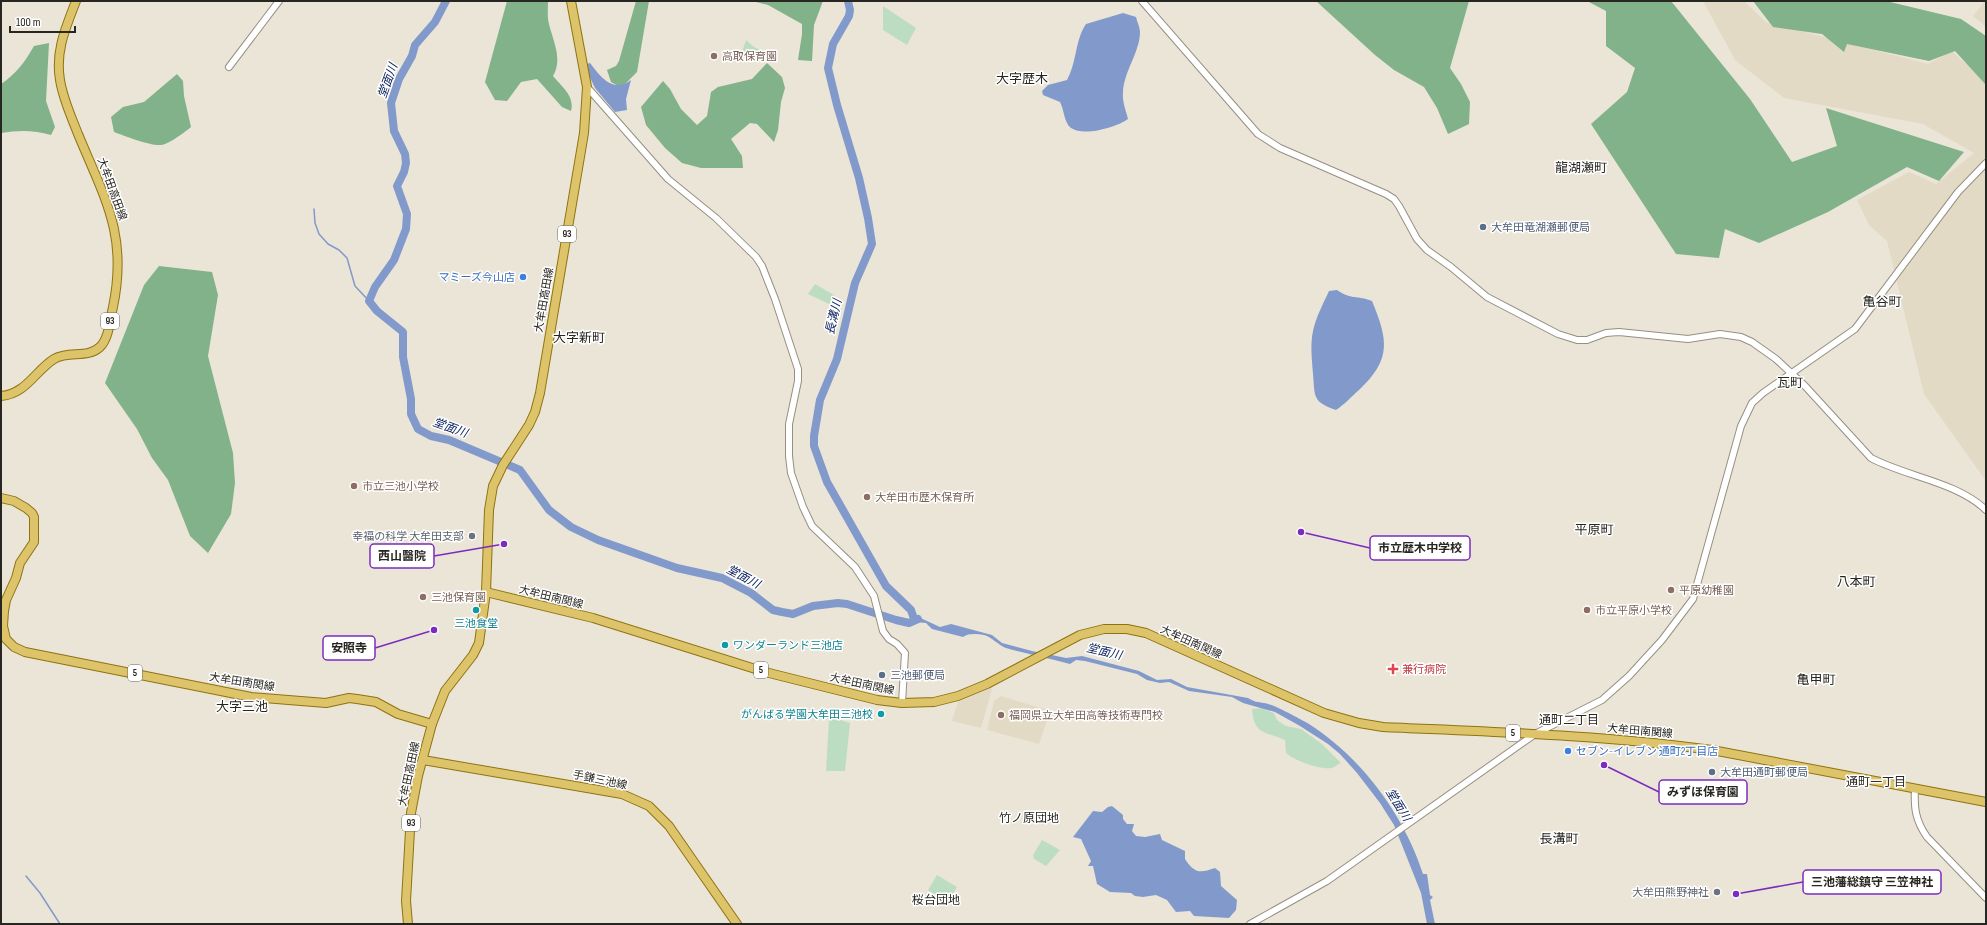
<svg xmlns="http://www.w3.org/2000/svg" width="1987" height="925" viewBox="0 0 1987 925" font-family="'Sofia Sans Condensed','Noto Sans JP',sans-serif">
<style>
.built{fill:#e3dac6}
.green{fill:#bdddc2}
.forest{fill:#81b28a}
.water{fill:#829acb}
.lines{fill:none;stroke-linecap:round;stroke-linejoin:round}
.stream{stroke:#829acb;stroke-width:1.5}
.river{stroke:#829acb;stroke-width:8}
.minor-casing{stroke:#959083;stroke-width:8}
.major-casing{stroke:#8f7310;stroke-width:10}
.minor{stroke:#fff;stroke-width:6}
.major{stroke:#ddc46b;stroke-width:8}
.education-dot{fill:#8d6e63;stroke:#fff;stroke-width:1.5}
.service-dot{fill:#5c6f8a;stroke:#fff;stroke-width:1.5}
.shop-dot{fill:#3f7fe0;stroke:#fff;stroke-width:1.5}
.worship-dot{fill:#6b7280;stroke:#fff;stroke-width:1.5}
.culture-dot{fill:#0f9aa8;stroke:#fff;stroke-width:1.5}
.health-dot{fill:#e0444e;stroke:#fff;stroke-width:1.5}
.labels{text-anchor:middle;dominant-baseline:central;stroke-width:3;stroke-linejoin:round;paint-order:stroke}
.shield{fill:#fff;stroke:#686763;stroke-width:1}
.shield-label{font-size:10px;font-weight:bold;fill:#282620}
.education-label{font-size:11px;fill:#785e54;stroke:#fff;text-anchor:start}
.street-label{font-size:11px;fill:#282620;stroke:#fff}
.service-label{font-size:11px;fill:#4e5e75;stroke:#fff;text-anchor:start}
.shop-label{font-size:11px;fill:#366cbe;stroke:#fff;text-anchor:end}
.worship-label{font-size:11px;fill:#5b616d;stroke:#fff;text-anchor:end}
.culture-label{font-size:11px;fill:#0d838f;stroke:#fff}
.health-label{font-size:11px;fill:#be3a42;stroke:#fff;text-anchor:start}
.water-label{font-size:12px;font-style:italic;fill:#112762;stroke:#fff}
.neighbourhood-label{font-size:12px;fill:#282620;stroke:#fff}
.quarter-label{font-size:13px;fill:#282620;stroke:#fff}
.leader{fill:none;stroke:#7b2cbf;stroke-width:1.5}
.callout-dot{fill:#7b2cbf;stroke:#fff;stroke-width:1.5}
.callout{fill:#fff;stroke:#7b2cbf;stroke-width:1.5}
.callout-label{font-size:12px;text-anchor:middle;font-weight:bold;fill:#282620}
</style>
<rect width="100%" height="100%" fill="#ebe5d7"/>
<g class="built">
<path d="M1703,1H1744L1766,22L1928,64L1952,51L1986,82V481L1924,394L1887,241L1869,225L1857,200L1909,172L1936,184L1974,153L1923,124L1784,98L1735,60Z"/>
<path d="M1985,1H1986V27L1973,16Z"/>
<path d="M990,688L992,689L981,728L952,721L958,702Z"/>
<path d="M1001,696L1050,711L1039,744L987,730L994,701Z"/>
</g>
<g class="green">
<path d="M883,6L916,28L907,45L883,30Z"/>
<path d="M746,40L754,47L766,53L761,62L741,55Z"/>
<path d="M815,284L834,295L833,306L808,294Z"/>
<path d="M1261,708L1274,713L1277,720L1286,726L1301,729L1322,744L1341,763C1338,764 1335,767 1332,768C1320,770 1295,761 1286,753L1285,740C1263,731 1254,734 1252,709Z"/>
<path d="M834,718L850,723L845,771H826L829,719Z"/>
<path d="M1042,840L1060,850L1046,866L1034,859L1033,855Z"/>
<path d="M937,875L957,887L948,902L928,890Z"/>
</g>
<g class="forest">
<path d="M507,1H548C548,8 547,17 549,24C553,41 563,59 553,76C562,87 575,96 571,111L562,107L537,79L521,82L507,101L495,100L485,82Z"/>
<path d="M636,1H649L637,72L624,85L618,86L611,82L607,70L616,66L619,61Z"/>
<path d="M752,1H823L814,25L812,61L798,60L802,34V24L768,5Z"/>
<path d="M1316,1H1469L1450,68L1461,84L1470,102L1469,124L1448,134L1437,108L1424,87L1394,70L1375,55Z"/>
<path d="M1587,1H1671L1750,99L1792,162L1837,146L1826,108L1964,152L1939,181L1907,167L1828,212L1759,243L1725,229L1719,258L1676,254L1591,124L1627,92L1635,68L1606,46V11Z"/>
<path d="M1753,1H1886L1961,19L1986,36V85L1955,51L1929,61L1847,44L1844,52L1822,34L1773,27Z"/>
<path d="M49,43L46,101L55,127L51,135C34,130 19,130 1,133V84C16,74 25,62 34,46Z"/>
<path d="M767,63L782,77L785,88L781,102L778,130L774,142L757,124L750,123L731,139L742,156L743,168H701L682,163L665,148L646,125L641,107L663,81L670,89L681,109L697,125L707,116L711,92L718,87L752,79Z"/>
<path d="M177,74L183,81L184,96L191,127C185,132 169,144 161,145C150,146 125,136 114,132L111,117L123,107L144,102Z"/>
<path d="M159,266L212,272L218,295L208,356L233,453L235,483L231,514L208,553L190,536L168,480L152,458L137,429L105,383L144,285Z"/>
</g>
<g class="water">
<path d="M1123,13L1136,17C1137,22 1140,27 1140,32C1140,52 1124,71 1123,92C1122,102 1126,110 1128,119C1117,127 1084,137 1071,128C1064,123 1064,109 1060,102L1043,95L1042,91L1048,85L1067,80C1077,62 1075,40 1086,24Z"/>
<path d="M590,63C600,76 613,94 631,80L626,99L627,110L615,112L595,88L584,65Z"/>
<path d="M1337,290C1351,300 1357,295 1372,301C1388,340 1392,359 1359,390C1351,397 1345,404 1336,410C1312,402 1315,396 1313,374C1312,360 1310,345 1313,331C1316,317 1323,304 1329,291Z"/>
<path d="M910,606L915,610L914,615L940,627L951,624L992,635L1002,643L1032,651L1066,658L1082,656L1139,671L1157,680L1171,679L1187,687L1248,698C1254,702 1258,702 1264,703C1273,704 1300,719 1309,724C1362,758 1404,815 1423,874H1427L1430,895L1433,897L1430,900L1435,924H1427L1421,893L1394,825L1380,803L1357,773L1340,754L1328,744L1300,726L1275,712L1243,703L1232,697L1189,691L1169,682L1160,683L1147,680L1137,674L1085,661L1076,660L1070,664C1049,658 1027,654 1006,648C998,645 992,637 984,635C977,634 969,633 963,637L932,629L926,623L915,622L908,609Z"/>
<path d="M1112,806L1123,815V819L1127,824H1134L1132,831L1136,836L1145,837L1160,834L1162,840L1185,851V859C1195,874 1200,873 1215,868L1220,872L1221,886L1237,900L1236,910L1229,918L1194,916L1190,911L1176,912L1167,900L1156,895L1143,897L1135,896L1131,893L1110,892L1097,884L1093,866H1088L1091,861L1081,839L1073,837L1093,811L1102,812L1108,807Z"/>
</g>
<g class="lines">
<g class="stream">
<path d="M314,209L315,223L319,234L328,244L339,250L347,258L355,286L369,301"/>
<path d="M26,876L40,893L60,924"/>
</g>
<g class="river">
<path d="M446,1L435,22L415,45L412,56L399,79L391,103L394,131L405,154L406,163L404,172L397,186L407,214L406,229L394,260L375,287L369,301L377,311L403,332V357L411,399V414L418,429L431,436L449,440L520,470L549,510L571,527L598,540L677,568L722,578L751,593L773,610L782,612L793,614L813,606L838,603L847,604L896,620L909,623L918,619"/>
<path d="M848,1L850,10L849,16L833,44L828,68L837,105L859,178L868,218L872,244L855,283L837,359L820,400L814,436V446L827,482L886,586L911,610L913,616"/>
</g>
<g class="minor-casing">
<g id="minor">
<path d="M1142,1L1258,134L1280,148L1386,194L1394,199L1399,206L1417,239L1427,250L1451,267L1487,297L1558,334L1577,340H1587L1606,333L1619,332L1688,339L1720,334L1741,337L1752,342L1776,359L1805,386L1871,458C1907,477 1957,482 1986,510"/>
<path d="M229,67L279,1"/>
<path d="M587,87L668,179L716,218L756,257L762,266L775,299L798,369V381L789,424V456L791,473L803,507L812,526L855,567L874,596L883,631L889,639L897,644L905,653L902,703"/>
<path d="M1915,788C1914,807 1915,820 1927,837L1986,898"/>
<path d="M1250,924L1327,881L1535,734L1602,700L1629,676L1662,640L1693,599L1741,426L1752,403L1763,393L1855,329L1958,192L1986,163"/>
</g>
</g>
<g class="major-casing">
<g id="major">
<path d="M1,396C26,394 35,371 54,359C69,350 87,359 100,347C109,338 110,320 113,307C128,235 105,199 78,134C71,116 63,99 60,80C55,51 66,27 76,1"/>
<path d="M1,498L14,501L26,508L32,513L34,517V542L20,563L16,578L6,600L4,611L3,626L6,639L14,647L25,652L251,697L326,703L349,698L357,699L376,702L398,714L432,724"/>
<path d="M486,592L593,618L765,672L877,700L902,703L934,702L958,696L987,684L1080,635L1104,629H1127L1146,633L1324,713L1359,723L1383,727C1493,732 1603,735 1712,750L1986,802"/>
<path d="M423,760L622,794L649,806L669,826L737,924"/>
<path d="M408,924L406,901L411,813L418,776L432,724L445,691L473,655L479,643L486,592L489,510L493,486L503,465L529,425L535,412L540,393L584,133L587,87L571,1"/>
</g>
</g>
<use href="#minor" class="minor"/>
<use href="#major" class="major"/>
</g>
<g class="education-dot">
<circle cx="714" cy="56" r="4"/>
<circle cx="354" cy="486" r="4"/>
<circle cx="867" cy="497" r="4"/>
<circle cx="1671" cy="590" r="4"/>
<circle cx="423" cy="597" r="4"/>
<circle cx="1587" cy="610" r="4"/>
<circle cx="1001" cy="715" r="4"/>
</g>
<g class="service-dot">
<circle cx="1483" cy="227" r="4"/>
<circle cx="882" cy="675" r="4"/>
<circle cx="1712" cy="772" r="4"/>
</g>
<g class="shop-dot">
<circle cx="523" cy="277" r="4"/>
<circle cx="1568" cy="751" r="4"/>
</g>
<g class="worship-dot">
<circle cx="472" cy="536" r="4"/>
<circle cx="1717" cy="892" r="4"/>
</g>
<g class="culture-dot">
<circle cx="476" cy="610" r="4"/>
<circle cx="725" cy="645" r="4"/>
<circle cx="881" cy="714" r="4"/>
</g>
<path class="health-dot" d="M1391 663h4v4h4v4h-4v4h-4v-4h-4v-4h4z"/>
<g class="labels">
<g class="shield">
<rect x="558" y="226" width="18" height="16" rx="3"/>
<rect x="101" y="313" width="18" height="16" rx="3"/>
<rect x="754" y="662" width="14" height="16" rx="3"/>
<rect x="128" y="665" width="14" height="16" rx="3"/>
<rect x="1506" y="725" width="14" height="16" rx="3"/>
<rect x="402" y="815" width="18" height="16" rx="3"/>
</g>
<g class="shield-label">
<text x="567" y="234">93</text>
<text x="110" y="321">93</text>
<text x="761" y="670">5</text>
<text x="135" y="673">5</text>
<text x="1513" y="733">5</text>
<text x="411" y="823">93</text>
</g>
<g class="education-label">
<text x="722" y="56">高取保育園</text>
<text x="362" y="486">市立三池小学校</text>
<text x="875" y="497">大牟田市歴木保育所</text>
<text x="1679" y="590">平原幼稚園</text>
<text x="431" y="597">三池保育園</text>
<text x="1595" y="610">市立平原小学校</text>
<text x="1009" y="715">福岡県立大牟田高等技術専門校</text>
</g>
<g class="street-label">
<text transform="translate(112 189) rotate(70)">大牟田高田線</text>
<text transform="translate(544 300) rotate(-80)">大牟田高田線</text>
<text transform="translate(551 597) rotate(14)">大牟田南関線</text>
<text transform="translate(1191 642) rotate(24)">大牟田南関線</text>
<text transform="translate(242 682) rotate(9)">大牟田南関線</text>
<text transform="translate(862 684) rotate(12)">大牟田南関線</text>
<text transform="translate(1640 731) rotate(5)">大牟田南関線</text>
<text transform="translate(409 774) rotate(-78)">大牟田高田線</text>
<text transform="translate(600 780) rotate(12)">手鎌三池線</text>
</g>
<g class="service-label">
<text x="1491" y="227">大牟田竜湖瀬郵便局</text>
<text x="890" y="675">三池郵便局</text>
<text x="1720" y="772">大牟田通町郵便局</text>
</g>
<g class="shop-label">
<text x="515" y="277">マミーズ今山店</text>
<text x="1576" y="751" text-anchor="start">セブン-イレブン 通町2丁目店</text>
</g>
<g class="worship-label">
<text x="464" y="536">幸福の科学 大牟田支部</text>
<text x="1709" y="892">大牟田熊野神社</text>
</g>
<g class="culture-label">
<text x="476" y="623">三池食堂</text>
<text x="733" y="645" text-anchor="start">ワンダーランド三池店</text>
<text x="873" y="714" text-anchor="end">がんばる学園大牟田三池校</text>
</g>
<g class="health-label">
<text x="1402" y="669">兼行病院</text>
</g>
<g class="water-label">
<text transform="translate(388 81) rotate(-70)">堂面川</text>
<text transform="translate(834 317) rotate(-77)">長溝川</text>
<text transform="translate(450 428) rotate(20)">堂面川</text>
<text transform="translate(743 577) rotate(28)">堂面川</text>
<text transform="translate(1104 652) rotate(13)">堂面川</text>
<text transform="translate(1398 805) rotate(58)">堂面川</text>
</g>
<g class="neighbourhood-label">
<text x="1569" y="720">通町二丁目</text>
<text x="1876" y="782">通町一丁目</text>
<text x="1029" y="818">竹ノ原団地</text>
<text x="936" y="900">桜台団地</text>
</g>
<g class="quarter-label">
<text x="1022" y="79">大字歴木</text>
<text x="1581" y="168">龍湖瀬町</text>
<text x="1882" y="302">亀谷町</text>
<text x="579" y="338">大字新町</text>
<text x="1790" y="383">瓦町</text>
<text x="1594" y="530">平原町</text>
<text x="1856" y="582">八本町</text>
<text x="1816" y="680">亀甲町</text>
<text x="242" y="707">大字三池</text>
<text x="1559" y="839">長溝町</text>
</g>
</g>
<path class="leader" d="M1301 532L1370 548M504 544L434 556M434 630L375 648M1604 765L1659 792M1736 894L1803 882"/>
<g class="callout-dot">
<circle cx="1301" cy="532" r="4"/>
<circle cx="504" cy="544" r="4"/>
<circle cx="434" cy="630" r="4"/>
<circle cx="1604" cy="765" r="4"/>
<circle cx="1736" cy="894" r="4"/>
</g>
<g class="callout">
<rect x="1370" y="536" width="100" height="24" rx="4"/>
<rect x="370" y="544" width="64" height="24" rx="4"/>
<rect x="323" y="636" width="52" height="24" rx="4"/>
<rect x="1659" y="780" width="88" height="24" rx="4"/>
<rect x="1803" y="870" width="138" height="24" rx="4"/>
</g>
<g class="callout-label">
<text x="1420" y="552">市立歴木中学校</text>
<text x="402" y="560">西山醫院</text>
<text x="349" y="652">安照寺</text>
<text x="1703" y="796">みずほ保育園</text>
<text x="1872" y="886">三池藩総鎮守 三笠神社</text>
</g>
<rect width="1987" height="925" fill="none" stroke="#282620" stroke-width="4"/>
<path d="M10 26v6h65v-6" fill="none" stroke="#282620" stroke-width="2"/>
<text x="16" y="26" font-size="12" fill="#282620" stroke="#ffffff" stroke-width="3" paint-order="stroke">100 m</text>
</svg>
